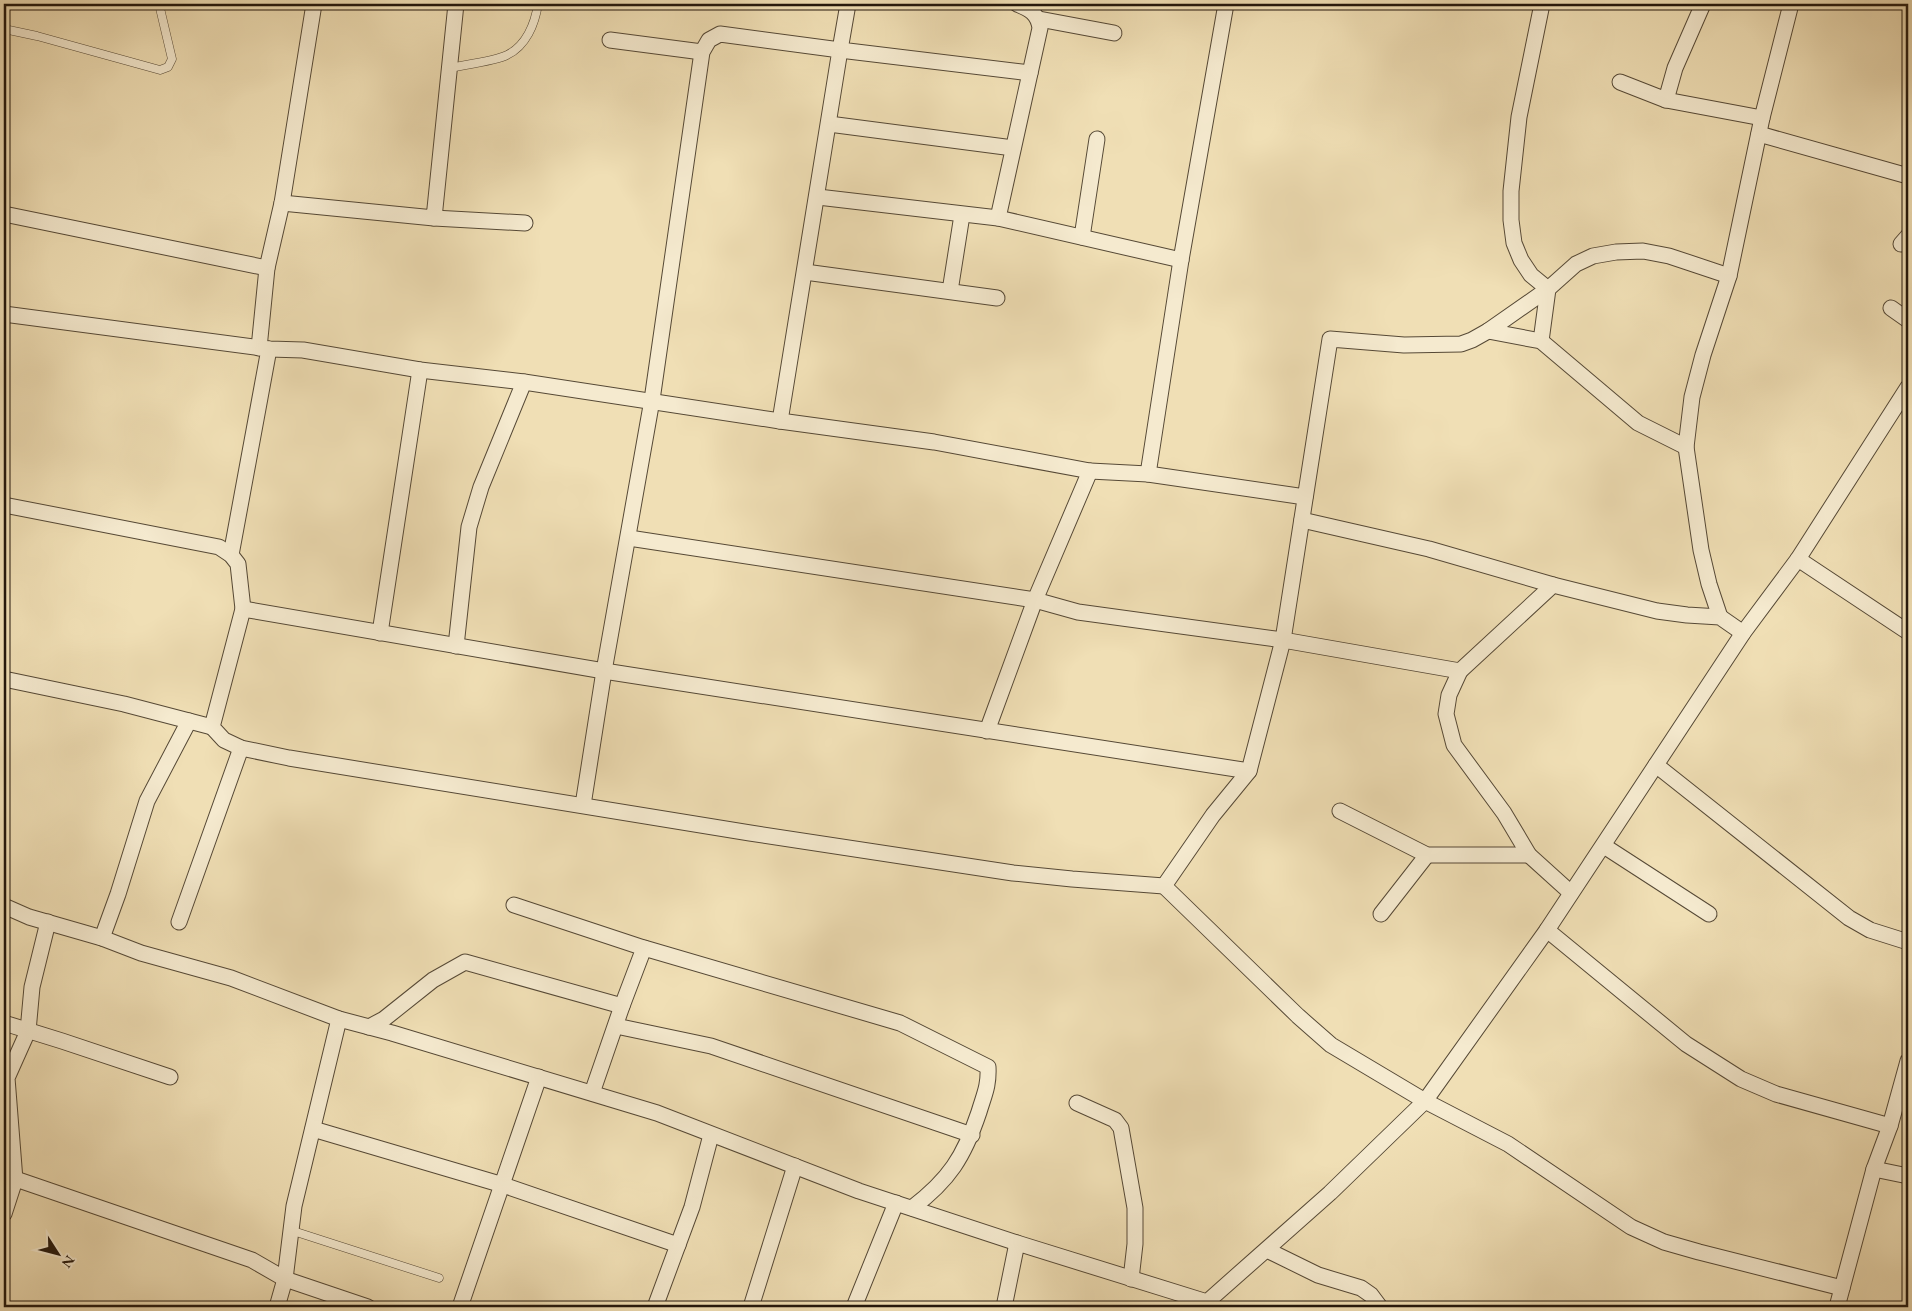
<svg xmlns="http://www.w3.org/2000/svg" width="1912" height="1311" viewBox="0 0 1912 1311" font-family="'EB Garamond',serif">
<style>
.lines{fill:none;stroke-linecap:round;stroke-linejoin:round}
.lane-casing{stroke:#564936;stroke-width:9}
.street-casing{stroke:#564936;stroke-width:17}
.lane{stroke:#f5eacf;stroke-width:8}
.street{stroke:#f5eacf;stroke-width:15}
</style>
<rect width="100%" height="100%" fill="#f0dfb5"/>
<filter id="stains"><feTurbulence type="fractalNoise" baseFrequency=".004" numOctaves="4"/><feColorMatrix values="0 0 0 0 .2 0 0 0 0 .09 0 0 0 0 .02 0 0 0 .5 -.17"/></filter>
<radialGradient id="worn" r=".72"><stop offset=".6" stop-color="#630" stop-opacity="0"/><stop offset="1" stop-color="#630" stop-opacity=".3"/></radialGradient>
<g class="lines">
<g class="lane-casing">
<g id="lane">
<path d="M4,29L37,36L160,70L168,67L172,59L159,4"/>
<path d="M449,68C463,65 496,61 507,55C526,46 535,24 538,4"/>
<path d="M290,1230L439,1278"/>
</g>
</g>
<g class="street-casing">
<g id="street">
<path d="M848,4L840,50L1030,73"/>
<path d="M1039,19L1114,33"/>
<path d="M610,40L702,52"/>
<path d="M1620,82L1666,100L1762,118"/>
<path d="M1666,100L1675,68L1703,4"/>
<path d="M829,124L1013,148"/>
<path d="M1759,134L1908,176"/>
<path d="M818,197L998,218L1181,260"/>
<path d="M282,203L434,218L456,4"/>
<path d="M4,214L267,268"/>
<path d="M434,218L525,223"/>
<path d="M998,218L1040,28C1038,14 1030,9 1017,4"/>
<path d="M1082,237L1097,139"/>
<path d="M1901,244L1908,236"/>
<path d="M805,272L997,298"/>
<path d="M950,291L962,215"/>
<path d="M1891,308L1908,320"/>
<path d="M4,314L269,349L303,350L420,370L524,382L780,421L934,442L1090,471L1148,474L1305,497"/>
<path d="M1488,331L1541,341L1638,423L1686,447"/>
<path d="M1541,341L1548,289L1531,275L1521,260L1514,243L1511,220V191L1519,117L1542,4"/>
<path d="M259,348L267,268L282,203L314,4"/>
<path d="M1148,474L1181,260L1226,4"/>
<path d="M4,505L219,547L231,555L238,564L243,609L212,727L224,740L241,748L289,758L750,833L1013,873L1072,879L1164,886L1213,815L1249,771"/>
<path d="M1302,520L1429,549L1553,585"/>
<path d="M629,538L1035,600L1078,612L1283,640L1460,671L1553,585L1657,611L1687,615L1720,617L1743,633"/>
<path d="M231,555L269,349"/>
<path d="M1798,559L1908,632"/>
<path d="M243,609L604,671L1249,771L1283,640L1330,339L1404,345L1461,344L1472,340L1488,331L1548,289L1576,264L1593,256L1616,252L1643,251L1669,256L1729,276"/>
<path d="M1720,617L1709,584L1701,550L1686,447L1692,397L1703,355L1729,276L1762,118L1791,4"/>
<path d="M380,633L420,370"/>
<path d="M456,646L469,527L481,487L524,382"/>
<path d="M1460,671L1449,695L1446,714L1454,745L1504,813L1529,855L1571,893"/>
<path d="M4,679L124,704L212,727"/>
<path d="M987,731L1035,600L1090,471"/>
<path d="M1656,765L1849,918L1870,930L1908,942"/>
<path d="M583,805L604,671L652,400L702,52L709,40L720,34L840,50L780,421"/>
<path d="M1340,811L1427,855H1529"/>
<path d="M1604,846L1709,914"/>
<path d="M1164,886L1298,1016L1331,1045L1425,1101L1508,1144L1631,1227L1664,1242L1699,1252L1842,1288"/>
<path d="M514,905L644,948L900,1023L988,1067C989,1086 984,1095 979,1112C964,1157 949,1180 912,1208"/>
<path d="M4,906L29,917L102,938L141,953L231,978L339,1019L392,1033L657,1113L859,1191L1017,1243"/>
<path d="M1381,914L1427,855"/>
<path d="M179,922L241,748"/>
<path d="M1547,930L1686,1044L1741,1079L1776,1094L1890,1126"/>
<path d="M102,938L118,894L147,801L189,721"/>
<path d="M4,1023L62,1041L170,1077"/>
<path d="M616,1026L711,1046L972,1135"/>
<path d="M369,1027L384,1019L433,980L465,962L622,1006"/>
<path d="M592,1093L622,1006L644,948"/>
<path d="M1077,1103L1115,1120L1121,1128L1135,1208V1244L1131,1279"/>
<path d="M313,1129L503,1185L678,1245"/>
<path d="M1874,1169L1908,1176"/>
<path d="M4,1175L252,1260L285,1279L368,1307"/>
<path d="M4,1214L15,1180L7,1078L28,1031L32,987L48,922"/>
<path d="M1267,1250L1318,1275L1361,1288L1371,1295L1380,1307"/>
<path d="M277,1307L285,1279L294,1206L339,1019"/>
<path d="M460,1307L539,1077"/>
<path d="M655,1307L692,1207L711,1135"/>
<path d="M751,1307L795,1166"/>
<path d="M854,1307L896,1203"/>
<path d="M1004,1307L1017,1243L1207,1302L1330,1193L1425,1101L1547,930L1743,633L1798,559L1908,387"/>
<path d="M1837,1307L1874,1169L1890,1126L1908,1061"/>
</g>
</g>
<use href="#lane" class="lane"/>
<use href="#street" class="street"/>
</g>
<rect width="1912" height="1311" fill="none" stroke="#f0dfb5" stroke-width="20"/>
<rect x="5" y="5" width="1902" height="1301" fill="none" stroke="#23170c" stroke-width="2.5"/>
<rect x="10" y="10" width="1892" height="1291" fill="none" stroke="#23170c"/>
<g transform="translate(58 1254) rotate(126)" stroke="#f5eacf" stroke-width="4" paint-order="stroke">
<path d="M0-4L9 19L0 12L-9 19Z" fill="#23170c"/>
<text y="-8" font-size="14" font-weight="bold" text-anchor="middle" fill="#23170c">N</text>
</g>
<rect width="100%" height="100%" filter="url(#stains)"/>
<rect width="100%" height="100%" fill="url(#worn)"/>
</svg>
